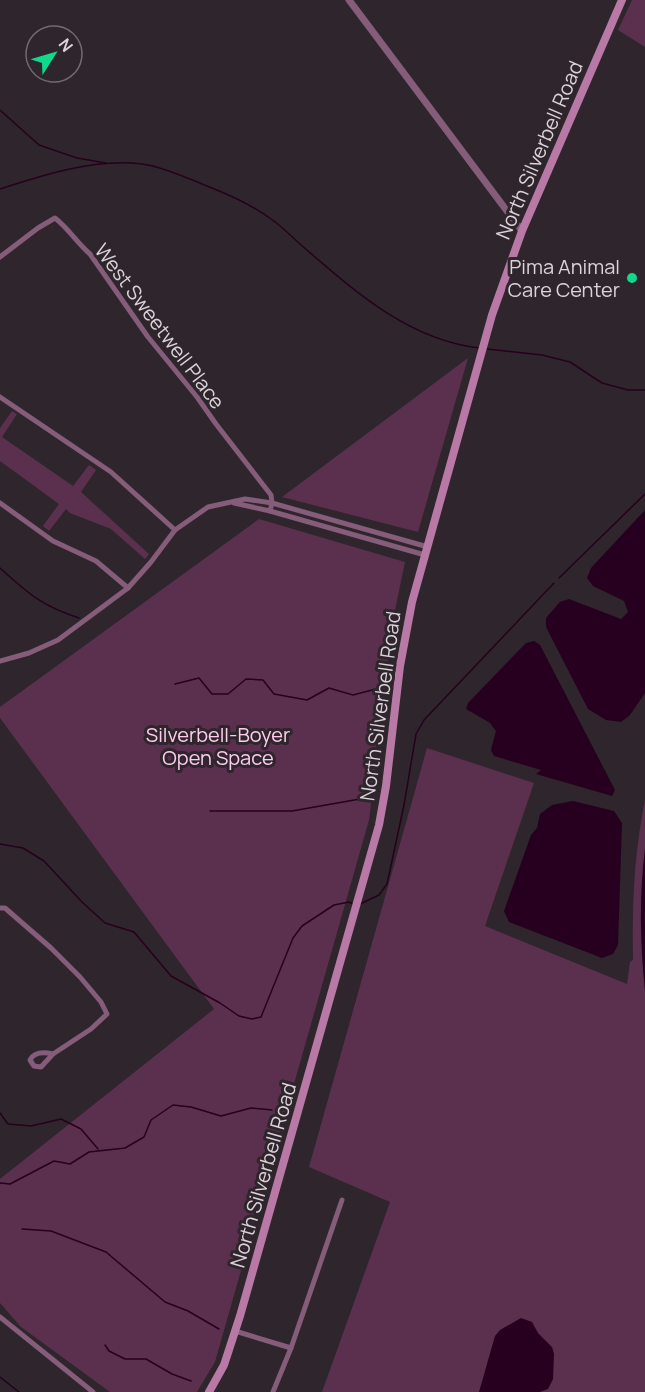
<svg xmlns="http://www.w3.org/2000/svg" width="645" height="1392" viewBox="0 0 645 1392" font-family="Manrope,sans-serif">
<style>
.green{fill:#5a304e}
.water{fill:#26001e}
.lines{fill:none;stroke-linecap:round;stroke-linejoin:round}
.stream{stroke:#26001e;stroke-width:1.5}
.minor{stroke:#855c79;stroke-width:5}
.tertiary{stroke:#855c79;stroke-width:7}
.secondary{stroke:#b979a6;stroke-width:8}
.poi-dot{fill:#0fd98a;stroke:#2f252c;stroke-width:2}
.labels{text-anchor:middle;dominant-baseline:central;stroke-width:6;stroke-linejoin:round;paint-order:stroke}
.street-label{font-size:20px;fill:#dad3d8;stroke:#2f252c}
.poi-label{font-size:20px;fill:#dad3d8;stroke:#2f252c;text-anchor:end}
.park-label{font-size:20px;fill:#fdcced;stroke:#2f252c}
</style>
<rect width="100%" height="100%" fill="#2f252c"/>
<g class="green">
<path d="M632,0H645V47L618,30Z"/>
<path d="M468,358L418,532L282,497Z"/>
<path d="M12,411L17,414L2,437L73,486L89,465L96,470L81,492L149,554L145,559L111,529L70,513L66,509L49,531L43,526L59,504L0,461V428Z"/>
<path d="M259,519L405,562L393,620L369,820L215,1362L197,1392H110L21,1327L0,1303V1179L214,1009L0,718V707Z"/>
<path d="M427,748L534,783L485,926L627,984L630,962L633,960C632,902 634,856 645,799V1392H322L390,1202L309,1167Z"/>
</g>
<g class="water">
<path d="M645,510V693L630,715L621,722L606,720L588,709L546,627V618L560,602L569,599L621,619L628,612L624,601L593,586L587,578L591,568Z"/>
<path d="M534,641L540,645L615,790L612,796L536,774L541,770L494,756L491,750L496,731L490,723L466,709L468,703L526,643Z"/>
<path d="M573,801L614,811L622,823L618,945L613,954L602,958L509,922L504,911L531,835L537,828L540,814L552,805Z"/>
<path d="M645,848V991C640,944 639,896 645,848Z"/>
<path d="M521,1318L532,1322L538,1333L552,1347L554,1354L553,1379L548,1389L540,1392H479L495,1336L500,1330Z"/>
</g>
<g class="lines">
<g class="stream">
<path d="M0,110L39,145L77,158L106,163"/>
<path d="M0,189C43,175 96,158 142,164C160,166 185,177 202,184C227,194 249,203 271,219C284,228 296,241 308,251C359,295 411,340 479,348"/>
<path d="M487,349L542,355L570,362L602,383L628,390H645"/>
<path d="M0,568C28,593 41,606 79,618"/>
<path d="M559,578L645,494"/>
<path d="M175,684L199,678L212,694H228L246,679L263,680L274,694L307,700L329,688L353,695L391,685"/>
<path d="M210,811H292L360,799L366,794L378,791"/>
<path d="M0,844L23,848L44,861L82,902L105,923L134,932L171,976L220,1003L239,1016L252,1019L261,1017L293,938L302,926L334,905L349,902L353,904"/>
<path d="M360,904L379,895L387,884L404,805L416,734L424,720L554,583"/>
<path d="M0,1113L8,1124L31,1126L61,1119L81,1129L98,1149"/>
<path d="M0,1183L10,1184L54,1161L70,1164L89,1152L125,1148L144,1137L151,1120L173,1105L191,1107L221,1116L251,1108L272,1110"/>
<path d="M22,1229L51,1231L106,1252L165,1302L188,1311L219,1329"/>
<path d="M105,1345L109,1351L125,1359H146L172,1374L191,1381"/>
<path d="M0,1377L19,1392"/>
</g>
<g class="minor">
<path d="M0,257L38,228L55,218C69,229 77,243 90,254L148,337L197,397L216,424L271,495L272,503L270,511"/>
<path d="M0,397L111,472L175,530"/>
<path d="M0,503L53,541L96,561L128,588"/>
<path d="M234,503L270,511L425,555"/>
<path d="M0,661L29,653L58,640L128,588L151,562L175,530L208,507L245,499L272,503L428,547"/>
<path d="M0,908H5L51,948L80,977L101,1002L107,1014L91,1029L53,1054L41,1067L34,1066L30,1060C34,1052 44,1052 53,1054"/>
<path d="M0,1317L93,1392"/>
<path d="M235,1331L291,1348"/>
<path d="M273,1392L291,1348L342,1200"/>
</g>
<path class="tertiary" d="M349,0L522,231"/>
<path class="secondary" d="M209,1392L224,1365L240,1316L379,825L386,786L400,666L412,602L492,315L522,231L622,0"/>
</g>
<circle class="poi-dot" cx="632" cy="278" r="6"/>
<g class="labels">
<g class="street-label">
<text transform="translate(539 150) rotate(-67)">North Silverbell Road</text>
<text transform="translate(160 326) rotate(53)">West Sweetwell Place</text>
<text transform="translate(380 706) rotate(-82)">North Silverbell Road</text>
<text transform="translate(263 1175) rotate(-74)">North Silverbell Road</text>
</g>
<g class="poi-label">
<text x="620" y="266">Pima Animal<tspan x="620" dy="23">Care Center</tspan></text>
</g>
<g class="park-label">
<text x="218" y="734">Silverbell-Boyer<tspan x="218" dy="23">Open Space</tspan></text>
</g>
</g>
<g transform="translate(54 54) rotate(53)"><circle r="28" fill="#2f252c" stroke="#736b71" stroke-width="1.5"/>
<path d="M0-4.5L10 22L0 15L-10 22Z" fill="#0fd98a"/>
<text y="-9" font-size="16" font-weight="bold" text-anchor="middle" fill="#dad3d8">N</text>
</g>
</svg>
